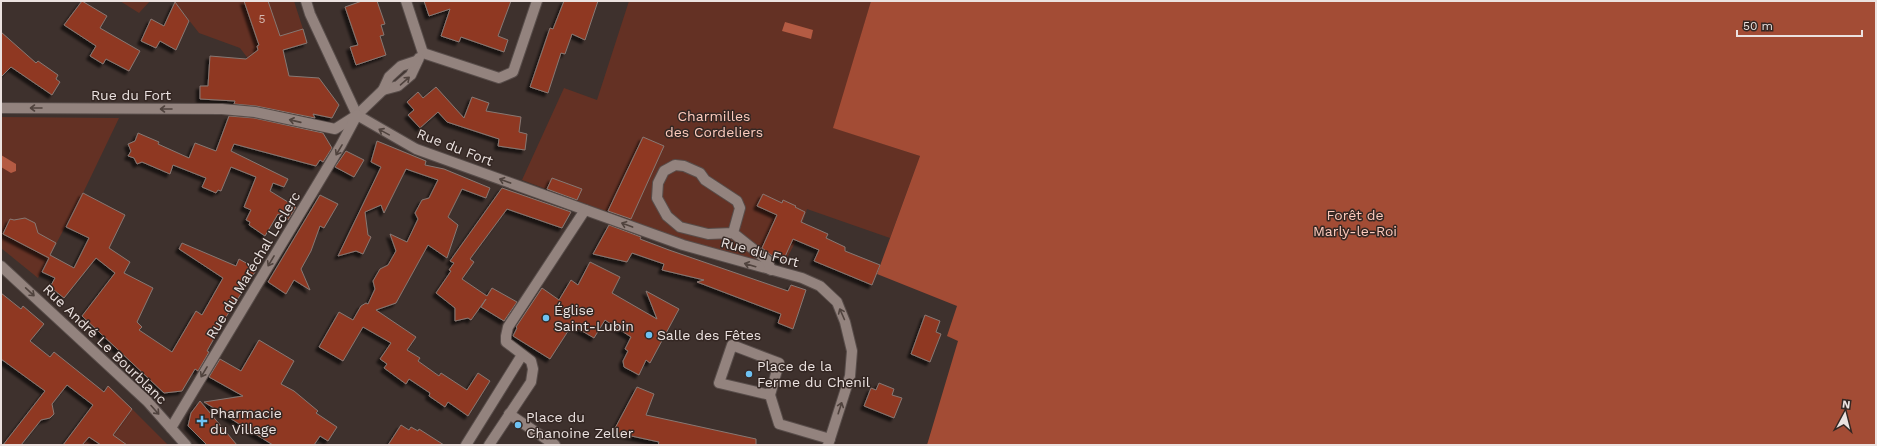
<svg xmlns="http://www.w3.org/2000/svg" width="1877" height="446" viewBox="0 0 1877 446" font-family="'Work Sans',sans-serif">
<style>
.green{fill:#643124}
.forest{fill:#a34c35}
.water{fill:#b45b43}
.building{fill:#8f3922;stroke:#877873;filter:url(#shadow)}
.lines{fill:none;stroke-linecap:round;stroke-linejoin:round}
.minor-casing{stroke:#584d4a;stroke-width:12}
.minor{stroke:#93837e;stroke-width:10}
.oneway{stroke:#50433e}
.poi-dot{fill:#6ec2f3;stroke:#342723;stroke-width:1.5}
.labels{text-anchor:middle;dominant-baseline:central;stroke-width:3;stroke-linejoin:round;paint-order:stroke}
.number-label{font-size:12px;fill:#d4b8b0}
.street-label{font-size:14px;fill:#ebe2e0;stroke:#342723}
.park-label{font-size:14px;fill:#fdcbbd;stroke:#342723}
.poi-label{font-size:14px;fill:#ebe2e0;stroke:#342723;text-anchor:start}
</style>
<defs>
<filter id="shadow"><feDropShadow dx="-3.5" dy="3.5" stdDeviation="1" flood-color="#0009"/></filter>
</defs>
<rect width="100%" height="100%" fill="#3e312d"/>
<g class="green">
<path d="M120,1H150L139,13Z"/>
<path d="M174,1H294L303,29L274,38L256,69L240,48L199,33Z"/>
<path d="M629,1H871L834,128L920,156L890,238L807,209L798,237L785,262L761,250L757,260L688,242L522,180L564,88L597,100Z"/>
<path d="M1,117L119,118L83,193L38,278L1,248Z"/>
<path d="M109,386L168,445H64Z"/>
</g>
<path class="forest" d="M871,1H1876V445H927L958,341L947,336L957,306L877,274L920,156L833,128Z"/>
<g class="water">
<path d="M785,22L813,30L811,39L782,31Z"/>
<path d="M1,155L16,164V171L11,173L1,167Z"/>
</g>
<g class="building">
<path d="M82,1L107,16L100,28L140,51L129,71L106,59L103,64L90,56L96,46L64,25Z"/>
<path d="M244,1H268L280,36L303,29L307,43L283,50L289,76L319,78L339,105L332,118L313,114L315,118L256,106L234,104L235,101L200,99V86H208L210,56L246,59L258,50L257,46L259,45Z"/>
<path d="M362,1H377L385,24L381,25L384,35L380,36L386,55L356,65L350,47L358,45L345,7Z"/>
<path d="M424,1H511L498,36L508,40L504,52L461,37L459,42L441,36L450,9L429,16Z"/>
<path d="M564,1H598L585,40L572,34L565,54L561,53L548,93L530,87L550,28L553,29Z"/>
<path d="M175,2L189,21L176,50L160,41L156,48L141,41L151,19L164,26Z"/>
<path d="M1,32L36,63L38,61L58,75L56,79L60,82L52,95L11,67L1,77Z"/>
<path d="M436,87L464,118L472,97L489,103L486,111L521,117L519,132L527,134L525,150L498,146L499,139L447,122L438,112L420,128L408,115L414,110L407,102L418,92L423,98Z"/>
<path d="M229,116L254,118L323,133L332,148L323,162L320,160L316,166L234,144L231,151L288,179L284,187L273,183L270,191L296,207L288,220L278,214L265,236L249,225L250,222L246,220L251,210L244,207L256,177L231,167L221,191L218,190L216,193L202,187L206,178L173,165L170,174L142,162L137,164L134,158L128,156L131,151L128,144L135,141L138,133L159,142L158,144L189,158L195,143L216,151Z"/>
<path d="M643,137L664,146L631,219L608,211Z"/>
<path d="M377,141L426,161L425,165L444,169L490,188L486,198L462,189L448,217L458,225L447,258L428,245L396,303L376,310L416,337L407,350L420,358L418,361L439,376L441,373L467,390L478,373L490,381L468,416L448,402L445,407L429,396L430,393L409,379L406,384L384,368L387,364L380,359L391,343L363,327L343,361L319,347L339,312L353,320L361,306L366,303L368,304L375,289L373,281L380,269L388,265L396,251L390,234L407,242L418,219L415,213L422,200L429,198L438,180L406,169L384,213L381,205L365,212L368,235L371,237L363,254L356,251L338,256L381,167L371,162Z"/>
<path d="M346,151L364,160L354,177L335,167Z"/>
<path d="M552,178L582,189L577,200L547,189Z"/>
<path d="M502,188L571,212L562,228L507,209L470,259L474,262L462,279L487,296L492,288L517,302L504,321L481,307L486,299L471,320L468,318L455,321V308L436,293L451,271L449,270L454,263L450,261Z"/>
<path d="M83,193L125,215L109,248L130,262L124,273L153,288L137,322L142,327L139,330L172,352L196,311L202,315L223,278L179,249L182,243L236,266L239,259L257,269L226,317L207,351L209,352L198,371L195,369L182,391L164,393L82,316L115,273L96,258L64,298L50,287L55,278L42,272L49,258L3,234L10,219L14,220L25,218L35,223L38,233L56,243L50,255L74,268L89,238L66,227Z"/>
<path d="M763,194L782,203L783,200L796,206L795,207L805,212L801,222L828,234L826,238L845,247V251L880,265L872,285L814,261L819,250L793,239L783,261L771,255L762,248L777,215L757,206Z"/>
<path d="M320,195L338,204L324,228L320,226L311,251L301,269L310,290L294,280L286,294L268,282Z"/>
<path d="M609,225L641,237L640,239L669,250L788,291L791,285L806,290L793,329L778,323L781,314L697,282L704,280L662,270L664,264L632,253L627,262L593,254Z"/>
<path d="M590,262L620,277L612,293L657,319L646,291L679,309L650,363L646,360L639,375L624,367L623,361L628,351L625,349L631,337L605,320L594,338L572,325L550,359L513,336L517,328L516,327L542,288L559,300L571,280L578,285Z"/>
<path d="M1,293L21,309L23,306L44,324L30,341L50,357L54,352L104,392L108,386L132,409L113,435L127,445H101L89,437L82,445H63L93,405L67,385L52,404L54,414L50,418L41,420L21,445H3L45,391L1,359Z"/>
<path d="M925,315L940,321L936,332L941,334L930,362L911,354Z"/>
<path d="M259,340L294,361L281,384L294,391L318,411L316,413L337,427L328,441L320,436L314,445H273L204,402L243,396L209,377L220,359L241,371Z"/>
<path d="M879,383L894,389L892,395L902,398L894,418L864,406L871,388L876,390Z"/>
<path d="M637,387L654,394L646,415L756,439V445H658L659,442L613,432Z"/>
<path d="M200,401L237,445H207L188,426L191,413Z"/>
<path d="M401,425L409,430L411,427L418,431L419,429L444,445H388Z"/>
</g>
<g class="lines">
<g class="minor-casing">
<g id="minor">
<path d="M306,1L310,14L357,115"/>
<path d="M406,1L423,53"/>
<path d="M423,53L499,78L513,72L537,1"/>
<path d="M383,90L398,86L411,75L419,58"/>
<path d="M1,108L222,109L255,112L335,129L357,115L383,90L389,77L401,66L416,61"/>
<path d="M357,115L416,149L683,245L802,278L820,286L837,302L845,322L852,351L850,376L828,445"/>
<path d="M733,233L740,208L737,201L705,180L700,173L684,166L675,165L664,171L658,183L657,198L667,216L680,227L708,234L733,233L767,260L771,270"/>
<path d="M1,266L147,401L186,445"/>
<path d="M770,395L779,363L732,345L719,383L770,395L779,424L830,439"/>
<path d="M509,414L555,445"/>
<path d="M171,428L341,145L357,115"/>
<path d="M466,445L522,355"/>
<path d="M489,445L531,382L533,369L531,361L506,342V336L508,327L585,210"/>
</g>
</g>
<use href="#minor" class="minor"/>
</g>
<defs><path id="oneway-shaft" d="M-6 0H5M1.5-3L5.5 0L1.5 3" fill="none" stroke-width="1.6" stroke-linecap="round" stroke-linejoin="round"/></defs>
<g class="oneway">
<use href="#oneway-shaft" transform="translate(405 81) rotate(-41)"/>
<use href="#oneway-shaft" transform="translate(36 108) rotate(-180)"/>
<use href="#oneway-shaft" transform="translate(166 109) rotate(-180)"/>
<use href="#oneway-shaft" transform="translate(295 121) rotate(-167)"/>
<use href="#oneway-shaft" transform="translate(384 132) rotate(-151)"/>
<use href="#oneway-shaft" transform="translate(339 150) rotate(121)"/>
<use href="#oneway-shaft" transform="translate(505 181) rotate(-160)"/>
<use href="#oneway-shaft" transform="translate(627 225) rotate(-160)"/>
<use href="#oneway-shaft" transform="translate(271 261) rotate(121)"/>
<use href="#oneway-shaft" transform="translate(750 265) rotate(-164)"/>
<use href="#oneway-shaft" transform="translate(30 292) rotate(43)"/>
<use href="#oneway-shaft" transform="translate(842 314) rotate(-114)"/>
<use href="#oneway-shaft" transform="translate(204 372) rotate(121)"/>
<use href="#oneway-shaft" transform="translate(840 408) rotate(-72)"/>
<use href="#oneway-shaft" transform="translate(155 410) rotate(48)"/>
</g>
<g class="poi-dot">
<circle cx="546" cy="318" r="4"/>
<circle cx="649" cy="335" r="4"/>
<circle cx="749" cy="374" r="4"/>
<path d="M200 415h4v4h4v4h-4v4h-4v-4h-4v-4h4z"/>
<circle cx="518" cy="425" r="4"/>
</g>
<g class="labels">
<g class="number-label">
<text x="262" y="19">5</text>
</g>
<g class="street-label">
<text x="131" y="95">Rue du Fort</text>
<text transform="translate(455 147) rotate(21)">Rue du Fort</text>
<text transform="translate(760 252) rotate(15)">Rue du Fort</text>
<text transform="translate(253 265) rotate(-59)">Rue du Maréchal Leclerc</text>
<text transform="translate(105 344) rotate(44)">Rue André Le Bourblanc</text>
</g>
<g class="park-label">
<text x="714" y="116">Charmilles<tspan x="714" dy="16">des Cordeliers</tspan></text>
<text x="1355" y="215">Forêt de<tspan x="1355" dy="16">Marly-le-Roi</tspan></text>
</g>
<g class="poi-label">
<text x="554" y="310">Église<tspan x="554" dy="16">Saint-Lubin</tspan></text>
<text x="657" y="335">Salle des Fêtes</text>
<text x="757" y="366">Place de la<tspan x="757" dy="16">Ferme du Chenil</tspan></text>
<text x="210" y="413">Pharmacie<tspan x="210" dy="16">du Village</tspan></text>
<text x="526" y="417">Place du<tspan x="526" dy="16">Chanoine Zeller</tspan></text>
</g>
</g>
<rect width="1877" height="446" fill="none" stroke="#ebe2e0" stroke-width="4"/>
<g transform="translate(1845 414) rotate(7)" stroke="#342723" stroke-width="3" paint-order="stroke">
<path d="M0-3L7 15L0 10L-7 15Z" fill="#ebe2e0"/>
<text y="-6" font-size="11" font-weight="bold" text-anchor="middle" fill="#ebe2e0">N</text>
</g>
<path d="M1737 30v6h125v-6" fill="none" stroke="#ebe2e0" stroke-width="2"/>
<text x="1743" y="30" font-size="12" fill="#ebe2e0" stroke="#342723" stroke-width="3" paint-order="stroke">50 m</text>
</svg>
